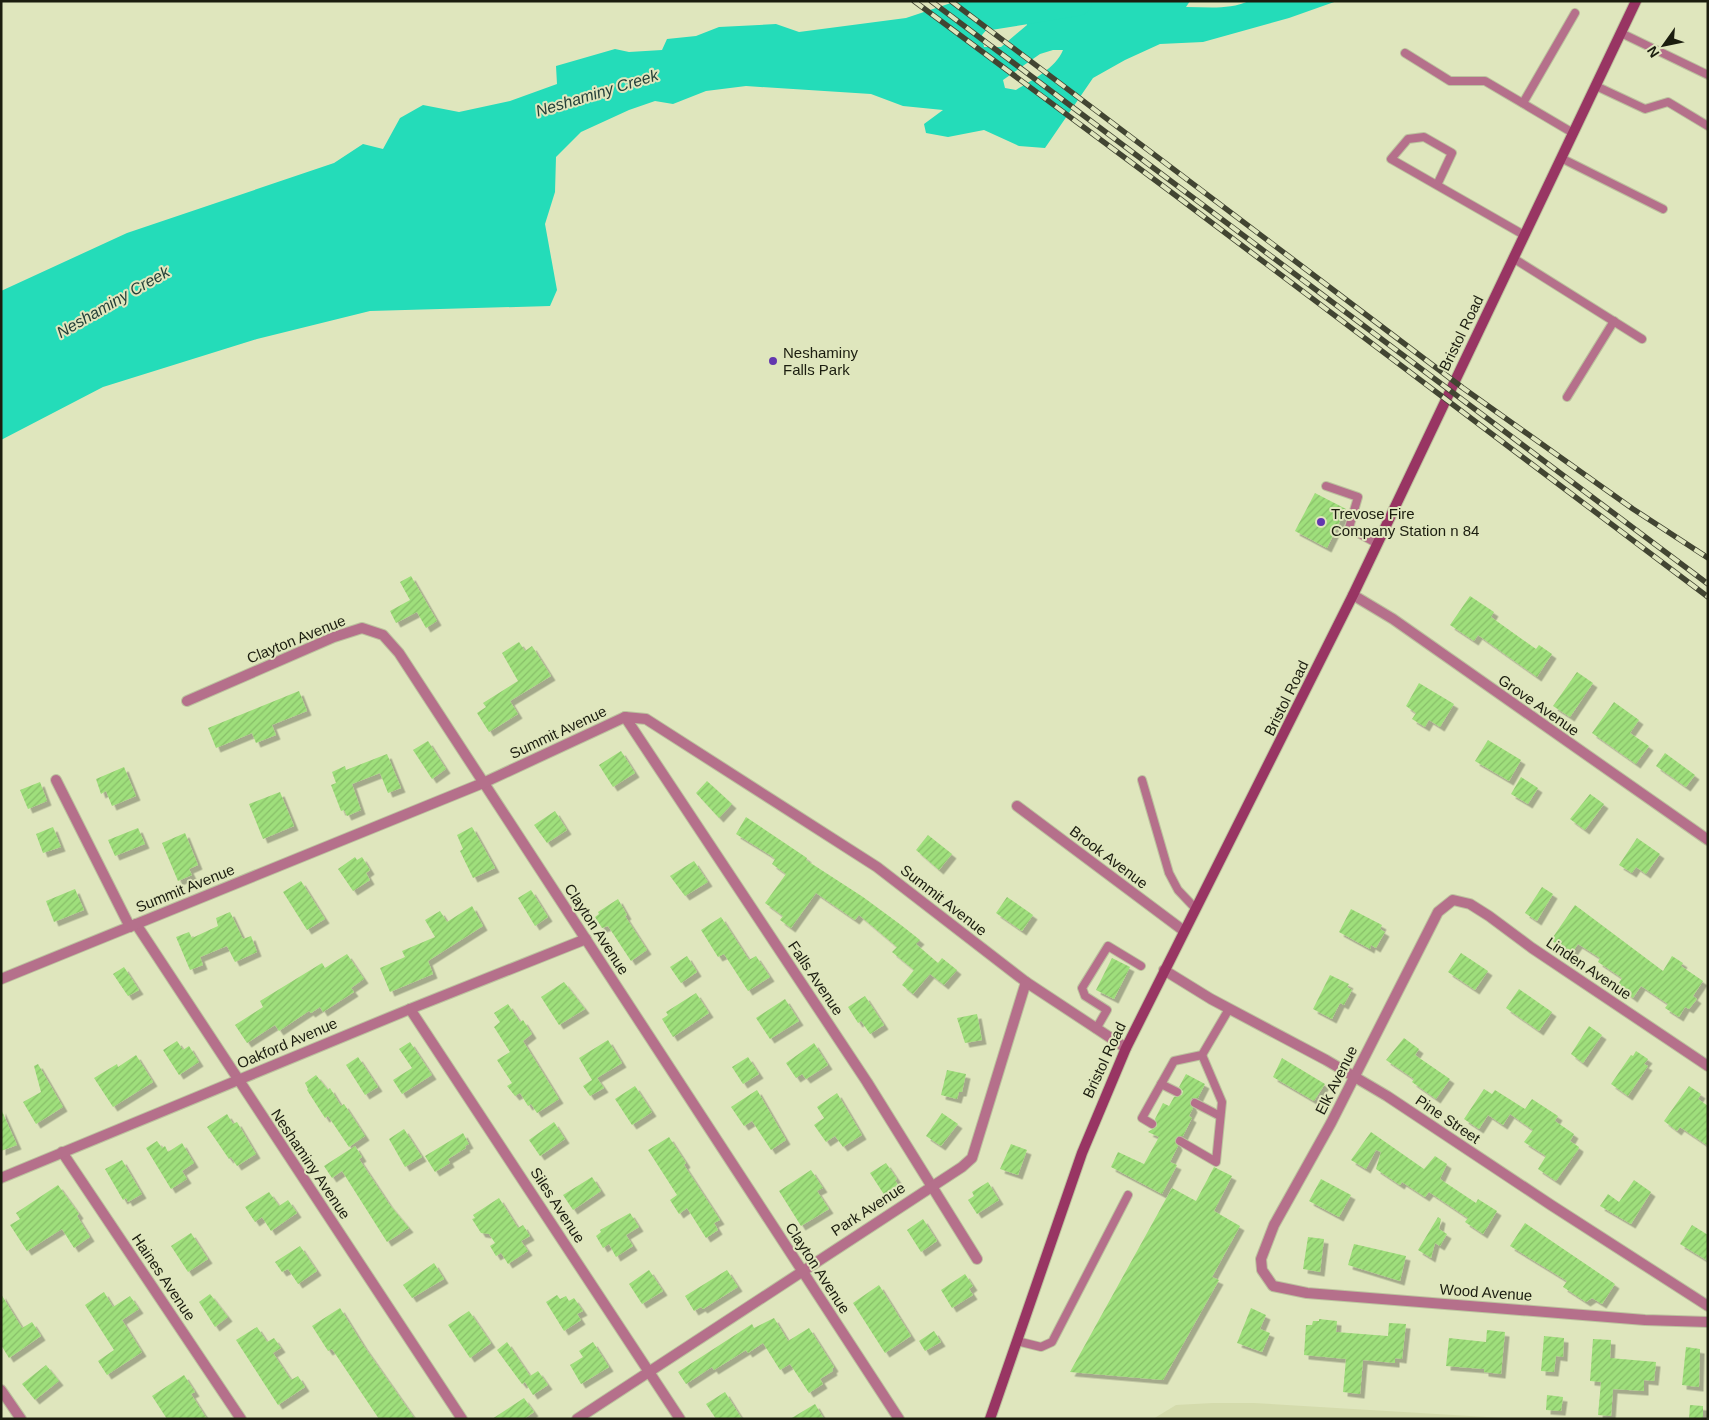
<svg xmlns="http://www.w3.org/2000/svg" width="1709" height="1420" viewBox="0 0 1709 1420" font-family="Helvetica,sans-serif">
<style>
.built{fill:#d4dbac}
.water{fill:#24dcb9;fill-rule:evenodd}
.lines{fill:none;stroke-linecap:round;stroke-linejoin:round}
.river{stroke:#24dcb9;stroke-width:30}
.building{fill:url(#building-hatch);filter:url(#shadow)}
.lane-casing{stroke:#bcc29e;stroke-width:10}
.street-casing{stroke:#bcc29e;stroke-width:12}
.secondary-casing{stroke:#bcc29e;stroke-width:12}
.lane{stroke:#b5708b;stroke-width:8}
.street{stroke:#b5708b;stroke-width:10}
.secondary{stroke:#983563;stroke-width:10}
.rail-casing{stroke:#424532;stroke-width:5.5}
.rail{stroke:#dfe6bd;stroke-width:4;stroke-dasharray:11;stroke-linecap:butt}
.poi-dot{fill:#6337af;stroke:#dfe6bd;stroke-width:2}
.labels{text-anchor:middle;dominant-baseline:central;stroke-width:4;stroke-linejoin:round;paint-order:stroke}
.street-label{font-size:15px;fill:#1b1d0f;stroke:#dfe6bd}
.poi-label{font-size:15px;fill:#1b1d0f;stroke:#dfe6bd;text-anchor:start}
.water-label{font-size:16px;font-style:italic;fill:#254039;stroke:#dfe6bd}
</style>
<defs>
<pattern id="building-hatch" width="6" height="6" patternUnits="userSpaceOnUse" patternTransform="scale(1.25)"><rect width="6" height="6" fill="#9fdf7b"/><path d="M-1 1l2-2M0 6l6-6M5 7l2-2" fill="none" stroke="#88bf69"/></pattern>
<filter id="shadow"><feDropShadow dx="4.5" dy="4.5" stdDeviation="0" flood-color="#0004"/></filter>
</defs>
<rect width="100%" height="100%" fill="#dfe6bd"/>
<path class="built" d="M1213,1403H1254L1520,1419H1153L1176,1405Z"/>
<path class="water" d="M957,1H1026L1005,8L982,35L984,47H1001L1027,25L1026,14L1036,1H1190L1186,7C1208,7 1229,10 1249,1H1337L1289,18L1203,42L1160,44L1125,60L1093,78L1045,148L1019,146L984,130L948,137L926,133L924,124L943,110L903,106L871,94L746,86L706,91L673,104L655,101L629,110L581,132L556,157L555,192L545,224L557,290L550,306L370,311L257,339L103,387L1,440V291L127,233L334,163L363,144L383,149L400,118L423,105L459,112L510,101L557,84L556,66L615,49L629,52L662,50L667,39L696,36L719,27L776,24L799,32L906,18ZM1053,50H1063C1056,68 1032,80 1016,90L1005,88L1003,80L1040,54Z"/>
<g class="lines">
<path class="river" d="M959,20L1077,1"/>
</g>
<g class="building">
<path d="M1315,493L1346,509L1327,548L1295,531Z"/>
<path d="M411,576L437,621L426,628L417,612L396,623L390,611L410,600L400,582Z"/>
<path d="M1470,596L1494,612L1491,617L1536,649L1539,645L1552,654L1537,677L1478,635L1474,641L1450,625Z"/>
<path d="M519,642L525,651L532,646L551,676L510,701L518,714L489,732L477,713L486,707L483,703L518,681L502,653Z"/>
<path d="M1577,672L1593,683L1570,717L1553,706Z"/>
<path d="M1419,683L1454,704L1440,727L1429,720L1425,727L1412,719L1416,713L1406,706Z"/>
<path d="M299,691L307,711L272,725L276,735L256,743L252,733L216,748L208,728Z"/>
<path d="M1614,702L1639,720L1630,733L1649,746L1636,764L1592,733Z"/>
<path d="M1488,740L1521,760L1509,781L1475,761Z"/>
<path d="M428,741L446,769L432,779L413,750Z"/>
<path d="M621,751L635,773L613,787L599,765Z"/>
<path d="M1665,753L1695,775L1686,787L1656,766Z"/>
<path d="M387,754L401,788L388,793L380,773L352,784L361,810L347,816L344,810L341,811L331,785L336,783L332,772L345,766L346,770Z"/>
<path d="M124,767L136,796L112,806L106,791L101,794L96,779Z"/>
<path d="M1521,777L1538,788L1528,804L1511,794Z"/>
<path d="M707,781L732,804L719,818L696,793Z"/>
<path d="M40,782L47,801L28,809L20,790Z"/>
<path d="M280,792L294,826L263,839L249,804Z"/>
<path d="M1590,794L1604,804L1585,830L1570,819Z"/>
<path d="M555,811L567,830L547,843L534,825Z"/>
<path d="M746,817L807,858L806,860L863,897L901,925L920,940L916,944L938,963L942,958L957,970L944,985L930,974L913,994L902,985L914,970L892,952L897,947L859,915L855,920L816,893L791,928L780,920L783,916L765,903L786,874L772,864L775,859L770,855L736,834Z"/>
<path d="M53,827L61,847L43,853L36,834Z"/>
<path d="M472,827L495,868L473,878L460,851L463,849L457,835Z"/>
<path d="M138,828L145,844L115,856L108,840Z"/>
<path d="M185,833L198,865L189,869L192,875L178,881L162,843Z"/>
<path d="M928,835L952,854L939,870L916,850Z"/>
<path d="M1637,838L1660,854L1646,874L1636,867L1632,873L1619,865Z"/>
<path d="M355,857L357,860L362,857L370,870L366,873L370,880L353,891L338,869Z"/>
<path d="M694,861L708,882L685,896L670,876Z"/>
<path d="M301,881L325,919L307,930L283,892Z"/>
<path d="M1542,887L1553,894L1537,921L1525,913Z"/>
<path d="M75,889L84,910L54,922L46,901Z"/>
<path d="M531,890L548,917L535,926L518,898Z"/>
<path d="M1007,897L1033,915L1022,931L996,913Z"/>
<path d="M618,899L627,915L625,916L647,950L631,961L608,926L602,928L595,917L599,914L598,912Z"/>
<path d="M1575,905L1663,971L1672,956L1683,963L1681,966L1703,981L1693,996L1697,999L1689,1009L1685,1007L1679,1017L1665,1008L1668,1004L1641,986L1633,998L1617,986L1622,978L1598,962L1600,958L1578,944L1571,954L1551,940Z"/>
<path d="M472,906L483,926L428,961L433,974L390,992L380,968L405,957L402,951L435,937L425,920L440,911L447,922Z"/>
<path d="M1351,909L1382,925L1380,929L1385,932L1376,948L1371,945L1370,949L1339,932Z"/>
<path d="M230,912L243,939L251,936L257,952L235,962L227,946L200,957L203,965L190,970L176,937L189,932L192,938L218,926L216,918Z"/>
<path d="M721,917L749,960L756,956L770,977L748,991L724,954L718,957L701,930Z"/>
<path d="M1461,953L1488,971L1475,990L1448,972Z"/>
<path d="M347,954L364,979L351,988L354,992L323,1012L320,1007L311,1013L309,1011L279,1031L275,1025L247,1043L235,1025L263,1007L260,1001L322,963L325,968Z"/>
<path d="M687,956L697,972L681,983L670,967Z"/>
<path d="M1112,958L1130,967L1114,999L1096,990Z"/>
<path d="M124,967L139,990L128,996L113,974Z"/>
<path d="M1330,975L1349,984L1347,987L1352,990L1344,1005L1340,1003L1332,1019L1313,1009Z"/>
<path d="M564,982L585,1009L559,1025L541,997Z"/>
<path d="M1519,989L1552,1012L1539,1031L1506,1008Z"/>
<path d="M696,993L709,1013L673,1037L662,1019L668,1015L666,1012Z"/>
<path d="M865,996L884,1025L870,1034L861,1021L858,1023L848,1007Z"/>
<path d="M785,999L799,1021L770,1039L756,1018Z"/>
<path d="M508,1004L520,1022L523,1020L532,1034L523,1041L559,1099L537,1113L531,1104L528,1106L520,1093L515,1096L507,1086L512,1083L497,1060L510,1052L494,1027L500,1022L494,1013Z"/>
<path d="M977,1014L982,1040L965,1043L957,1018Z"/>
<path d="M1589,1026L1602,1035L1583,1063L1571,1054Z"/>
<path d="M1404,1038L1419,1049L1415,1055L1450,1079L1436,1099L1412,1082L1414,1079L1386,1060Z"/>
<path d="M608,1040L622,1063L597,1078L604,1088L590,1096L583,1086L592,1080L579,1058Z"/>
<path d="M177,1041L183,1050L189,1046L199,1062L179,1075L163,1050Z"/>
<path d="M410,1042L432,1075L402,1094L393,1080L412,1068L399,1049Z"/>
<path d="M814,1043L828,1065L806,1079L802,1074L796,1078L786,1063Z"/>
<path d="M1636,1051L1648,1059L1644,1064L1648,1066L1628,1096L1611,1084L1631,1055L1633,1056Z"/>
<path d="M136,1055L153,1082L113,1107L94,1078L117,1064L118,1067Z"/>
<path d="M358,1057L378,1087L365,1095L346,1065Z"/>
<path d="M748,1057L759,1074L743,1084L732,1067Z"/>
<path d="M1282,1058L1325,1084L1314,1101L1273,1077Z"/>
<path d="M38,1064L63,1107L36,1124L23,1102L41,1092L34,1066Z"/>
<path d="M947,1070L966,1074L962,1092H959L957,1099L941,1095Z"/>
<path d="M1186,1074L1205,1084L1198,1098H1192L1190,1101L1193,1108L1189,1116L1192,1118L1183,1136H1178L1175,1139L1178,1146L1170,1162L1177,1165L1162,1194L1111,1167L1118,1152L1144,1164L1159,1137L1148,1132L1157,1126L1155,1119L1163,1103L1169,1106L1174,1097L1182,1095L1183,1091L1179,1087Z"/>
<path d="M316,1075L328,1090L330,1088L341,1106L344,1104L365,1136L349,1147L328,1116L325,1118L307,1090L308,1089L305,1083Z"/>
<path d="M635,1086L652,1112L632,1125L615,1099Z"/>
<path d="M1689,1086L1701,1094L1698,1099L1708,1106V1146L1680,1127L1677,1131L1664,1121Z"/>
<path d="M1484,1089L1492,1094L1495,1090L1525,1109L1532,1099L1558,1116L1555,1121L1574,1134L1570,1141L1579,1147L1578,1150L1556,1181L1538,1169L1546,1156L1524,1142L1533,1130L1510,1114L1503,1125L1488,1115L1479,1129L1464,1119Z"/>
<path d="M757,1090L786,1140L771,1150L752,1121L744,1126L731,1107Z"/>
<path d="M837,1093L862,1135L843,1147L835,1136L826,1142L814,1125L824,1118L817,1107Z"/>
<path d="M1,1109L17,1145L1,1151Z"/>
<path d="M942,1113L958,1124L941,1146L926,1136Z"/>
<path d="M227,1114L233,1124L237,1122L256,1154L237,1166L231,1157L229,1159L207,1127Z"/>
<path d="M554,1122L565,1139L540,1156L529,1140Z"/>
<path d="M404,1129L422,1157L405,1167L389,1139Z"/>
<path d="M1371,1132L1424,1169L1435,1156L1447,1164L1440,1179L1476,1203L1478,1199L1497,1211L1483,1234L1465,1222L1468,1218L1429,1192L1425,1197L1402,1182L1400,1185L1376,1169L1381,1152L1376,1150L1366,1169L1351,1160Z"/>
<path d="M463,1133L469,1144L465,1146L466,1148L448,1159L450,1163L435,1172L425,1156Z"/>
<path d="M669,1137L686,1163L684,1165L720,1220L714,1223L718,1230L706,1238L687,1208L679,1214L670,1200L677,1195L648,1150Z"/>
<path d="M157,1141L162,1148L165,1146L168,1152L182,1143L194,1163L182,1171L187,1179L171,1189L146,1148Z"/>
<path d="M1011,1144L1027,1150L1018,1175L1000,1169Z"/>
<path d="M355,1146L362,1157L359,1159L389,1204L409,1228L387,1242L342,1171L332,1178L324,1166Z"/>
<path d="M122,1160L142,1194L128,1202L126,1198L123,1200L105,1169Z"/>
<path d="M886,1163L897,1179L895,1180L899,1187L885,1196L870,1173Z"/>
<path d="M1214,1167L1232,1176L1214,1211L1240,1226L1212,1277L1219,1280L1163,1380L1070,1372L1172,1188L1196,1201Z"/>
<path d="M811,1170L823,1188L817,1191L829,1209L801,1226L779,1191Z"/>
<path d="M592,1177L601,1191L573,1210L563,1195Z"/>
<path d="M1321,1179L1351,1195L1339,1217L1309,1201Z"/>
<path d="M1634,1180L1651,1192L1631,1224L1600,1206L1608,1194L1619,1202Z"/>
<path d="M988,1182L999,1200L977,1214L968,1200L974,1196L972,1192Z"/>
<path d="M58,1185L79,1214L77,1216L90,1237L74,1248L62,1229L27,1251L10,1225L20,1219L16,1213Z"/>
<path d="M269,1192L279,1206L288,1200L297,1213L271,1231L262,1217L255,1222L245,1207Z"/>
<path d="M499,1198L518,1228L523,1225L530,1236L521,1241L528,1251L508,1264L501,1253L496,1256L490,1246L495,1243L489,1234L481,1233L472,1219L475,1218L473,1215Z"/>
<path d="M630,1213L639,1227L626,1235L633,1246L616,1257L609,1244L603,1248L596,1236L601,1232L600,1230Z"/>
<path d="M1438,1217L1441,1219L1439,1229L1447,1234L1440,1246L1435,1243L1431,1258L1418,1250Z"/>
<path d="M923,1219L937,1241L921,1252L907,1230Z"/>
<path d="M1525,1223L1615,1284L1602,1304L1592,1298L1586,1302L1563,1287L1567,1281L1510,1246Z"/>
<path d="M1692,1225L1708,1235V1261L1680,1244Z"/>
<path d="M191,1233L208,1259L188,1272L171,1246Z"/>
<path d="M1308,1237L1324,1239L1320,1272L1303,1269Z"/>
<path d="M1354,1244L1406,1256L1400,1281L1348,1265Z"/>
<path d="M300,1246L317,1271L298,1284L288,1269L282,1272L275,1262Z"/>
<path d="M434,1263L444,1279L412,1298L403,1285Z"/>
<path d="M649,1270L663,1291L642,1304L629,1284Z"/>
<path d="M727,1270L738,1287L703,1309L701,1307L694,1311L685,1296Z"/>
<path d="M965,1274L973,1286L969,1289L973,1295L952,1308L941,1290Z"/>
<path d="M879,1285L911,1336L885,1353L853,1303Z"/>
<path d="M104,1292L113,1307L130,1296L139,1309L122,1320L142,1352L107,1375L98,1361L114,1350L85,1305Z"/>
<path d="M1,1294L22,1328L32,1322L41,1336L9,1358L1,1345Z"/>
<path d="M210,1294L228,1317L215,1327L199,1302Z"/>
<path d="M557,1295L560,1299L566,1296L569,1301L574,1298L583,1311L577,1314L581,1320L564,1331L546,1302Z"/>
<path d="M340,1308L363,1345L415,1419H379L332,1349L328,1351L312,1326Z"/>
<path d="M1251,1308L1266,1315L1260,1329L1270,1333L1262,1352L1237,1343Z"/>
<path d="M469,1311L491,1343L470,1358L448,1325Z"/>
<path d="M774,1318L788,1341L809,1328L834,1367L832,1369L833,1371L820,1379L823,1384L809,1393L790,1364L780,1370L763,1343L748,1353L746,1350L714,1370L712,1367L686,1384L678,1372L752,1324L754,1328Z"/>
<path d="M1319,1319L1337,1321L1336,1332L1388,1336L1389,1323L1406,1324L1402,1359L1395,1358V1363L1363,1360L1360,1394L1343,1392L1346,1359L1304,1355L1306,1325H1312L1313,1321H1319Z"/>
<path d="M257,1327L267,1342L274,1338L281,1348L273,1353L291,1380L298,1376L305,1387L278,1405L236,1340Z"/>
<path d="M1487,1330L1505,1332L1501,1374L1484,1372V1369L1446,1366L1449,1338L1486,1342Z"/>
<path d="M934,1331L941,1342L925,1351L919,1341Z"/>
<path d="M1544,1336L1564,1338L1563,1357L1556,1356L1554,1372L1541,1371Z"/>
<path d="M1593,1339L1611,1340L1610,1358L1656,1362L1654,1381L1644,1380V1391L1613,1389L1611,1416L1598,1415L1601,1382L1590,1381Z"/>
<path d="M507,1342L530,1376L538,1371L548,1385L533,1395L525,1382L522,1384L497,1350Z"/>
<path d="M593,1342L609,1367L581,1384L570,1365L583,1357L579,1351Z"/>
<path d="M1686,1347L1700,1349L1699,1387L1682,1385Z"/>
<path d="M46,1365L59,1381L35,1400L22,1384Z"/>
<path d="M184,1375L195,1392L191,1394L207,1419H167L152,1396Z"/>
<path d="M725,1392L742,1419H716L706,1404Z"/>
<path d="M1547,1395L1563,1397L1561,1411L1546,1410Z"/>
<path d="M524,1398L534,1412L524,1419H492Z"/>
<path d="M815,1404L824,1419H790Z"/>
<path d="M1690,1405L1703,1406V1419H1689Z"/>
</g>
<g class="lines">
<g class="lane-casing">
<g id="lane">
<path d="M1621,33L1708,75"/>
<path d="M1405,53L1450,81H1485L1573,133"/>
<path d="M1596,86L1645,109L1668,102L1708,126"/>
<path d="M1523,103L1575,13"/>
<path d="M1561,158L1663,209"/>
<path d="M1437,185L1452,153L1424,137L1408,139L1391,159L1524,235"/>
<path d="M1513,258L1642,339"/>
<path d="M1567,397L1614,321"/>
<path d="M1326,486L1358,497L1349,528L1376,543"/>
<path d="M1142,780L1169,873L1178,890L1195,908"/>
<path d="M1096,1029L1107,1010L1085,996L1082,988L1108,946L1141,966"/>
<path d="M1161,1084L1177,1092"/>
<path d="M1195,1103L1220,1116"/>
<path d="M1152,1124L1142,1118L1174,1061L1202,1055L1229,1009"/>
<path d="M1180,1141L1216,1162L1222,1102L1202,1055"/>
<path d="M1017,1341L1041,1347L1052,1342L1128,1195"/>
</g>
</g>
<g class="street-casing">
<g id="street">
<path d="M1353,595L1393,619L1708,840"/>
<path d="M187,701L334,637L362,628L383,635L399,653L899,1419"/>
<path d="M625,717L867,1082L977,1259"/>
<path d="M56,780L130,927"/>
<path d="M1017,806L1184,931"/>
<path d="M136,924L462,1419"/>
<path d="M1164,970L1211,999L1326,1060L1387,1096L1551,1205L1708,1306"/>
<path d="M1,979L483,783L625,717L646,719L877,867L1026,982L1126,1048"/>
<path d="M410,1009L680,1419"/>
<path d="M1708,1066L1532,948L1489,916L1470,904L1453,900L1438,912L1331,1123L1274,1225L1261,1259L1262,1270L1273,1286L1307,1293L1645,1320L1708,1322"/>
<path d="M62,1152L241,1419"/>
<path d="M1,1178L410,1009L586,939"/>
<path d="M1,1390L21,1419"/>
<path d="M577,1419L962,1167L972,1158L1026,982"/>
</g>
</g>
<g class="secondary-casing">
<path id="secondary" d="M990,1419L1082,1153L1126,1048L1353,595L1636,1"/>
</g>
<use href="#lane" class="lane"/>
<use href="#street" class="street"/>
<use href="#secondary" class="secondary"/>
<g class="rail-casing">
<g id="rail">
<path d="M914,1L1171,192L1708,597"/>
<path d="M931,1L1708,584"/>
<path d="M951,1L1463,388L1633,509L1708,558"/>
</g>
</g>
<use href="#rail" class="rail"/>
</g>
<g class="poi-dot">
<circle cx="773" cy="361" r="5"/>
<circle cx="1321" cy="522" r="5"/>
</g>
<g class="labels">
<g class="street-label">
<text transform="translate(1461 333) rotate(-64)">Bristol Road</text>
<text transform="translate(296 639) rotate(-22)">Clayton Avenue</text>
<text transform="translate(1286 698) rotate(-64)">Bristol Road</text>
<text transform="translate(1539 705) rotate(35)">Grove Avenue</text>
<text transform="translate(558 732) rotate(-25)">Summit Avenue</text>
<text transform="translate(1109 857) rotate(37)">Brook Avenue</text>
<text transform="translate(185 888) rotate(-22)">Summit Avenue</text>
<text transform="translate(944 900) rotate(38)">Summit Avenue</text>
<text transform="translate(597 929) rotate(57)">Clayton Avenue</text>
<text transform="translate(1589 968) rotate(34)">Linden Avenue</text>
<text transform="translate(816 978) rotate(56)">Falls Avenue</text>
<text transform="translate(287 1043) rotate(-23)">Oakford Avenue</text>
<text transform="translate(1104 1060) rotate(-65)">Bristol Road</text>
<text transform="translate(1336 1080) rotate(-63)">Elk Avenue</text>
<text transform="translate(1448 1119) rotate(34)">Pine Street</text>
<text transform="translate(311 1164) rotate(56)">Neshaminy Avenue</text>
<text transform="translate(558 1205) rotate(57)">Siles Avenue</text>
<text transform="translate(868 1209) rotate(-33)">Park Avenue</text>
<text transform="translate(818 1268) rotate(57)">Clayton Avenue</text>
<text transform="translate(164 1277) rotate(56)">Haines Avenue</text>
<text transform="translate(1486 1292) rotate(4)">Wood Avenue</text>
</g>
<g class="poi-label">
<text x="783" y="352">Neshaminy<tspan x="783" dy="17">Falls Park</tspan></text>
<text x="1331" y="513">Trevose Fire<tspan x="1331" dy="17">Company Station n 84</tspan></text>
</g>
<g class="water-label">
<text transform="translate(597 93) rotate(-17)">Neshaminy Creek</text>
<text transform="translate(113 302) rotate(-30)">Neshaminy Creek</text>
</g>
</g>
<rect width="1709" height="1420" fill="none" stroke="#1b1d0f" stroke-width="5"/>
<g transform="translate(1664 45) rotate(237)" stroke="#dfe6bd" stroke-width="4" paint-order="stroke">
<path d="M0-4L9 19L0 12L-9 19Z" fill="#1b1d0f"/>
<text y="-8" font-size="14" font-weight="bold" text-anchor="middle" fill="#1b1d0f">N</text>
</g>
</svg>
